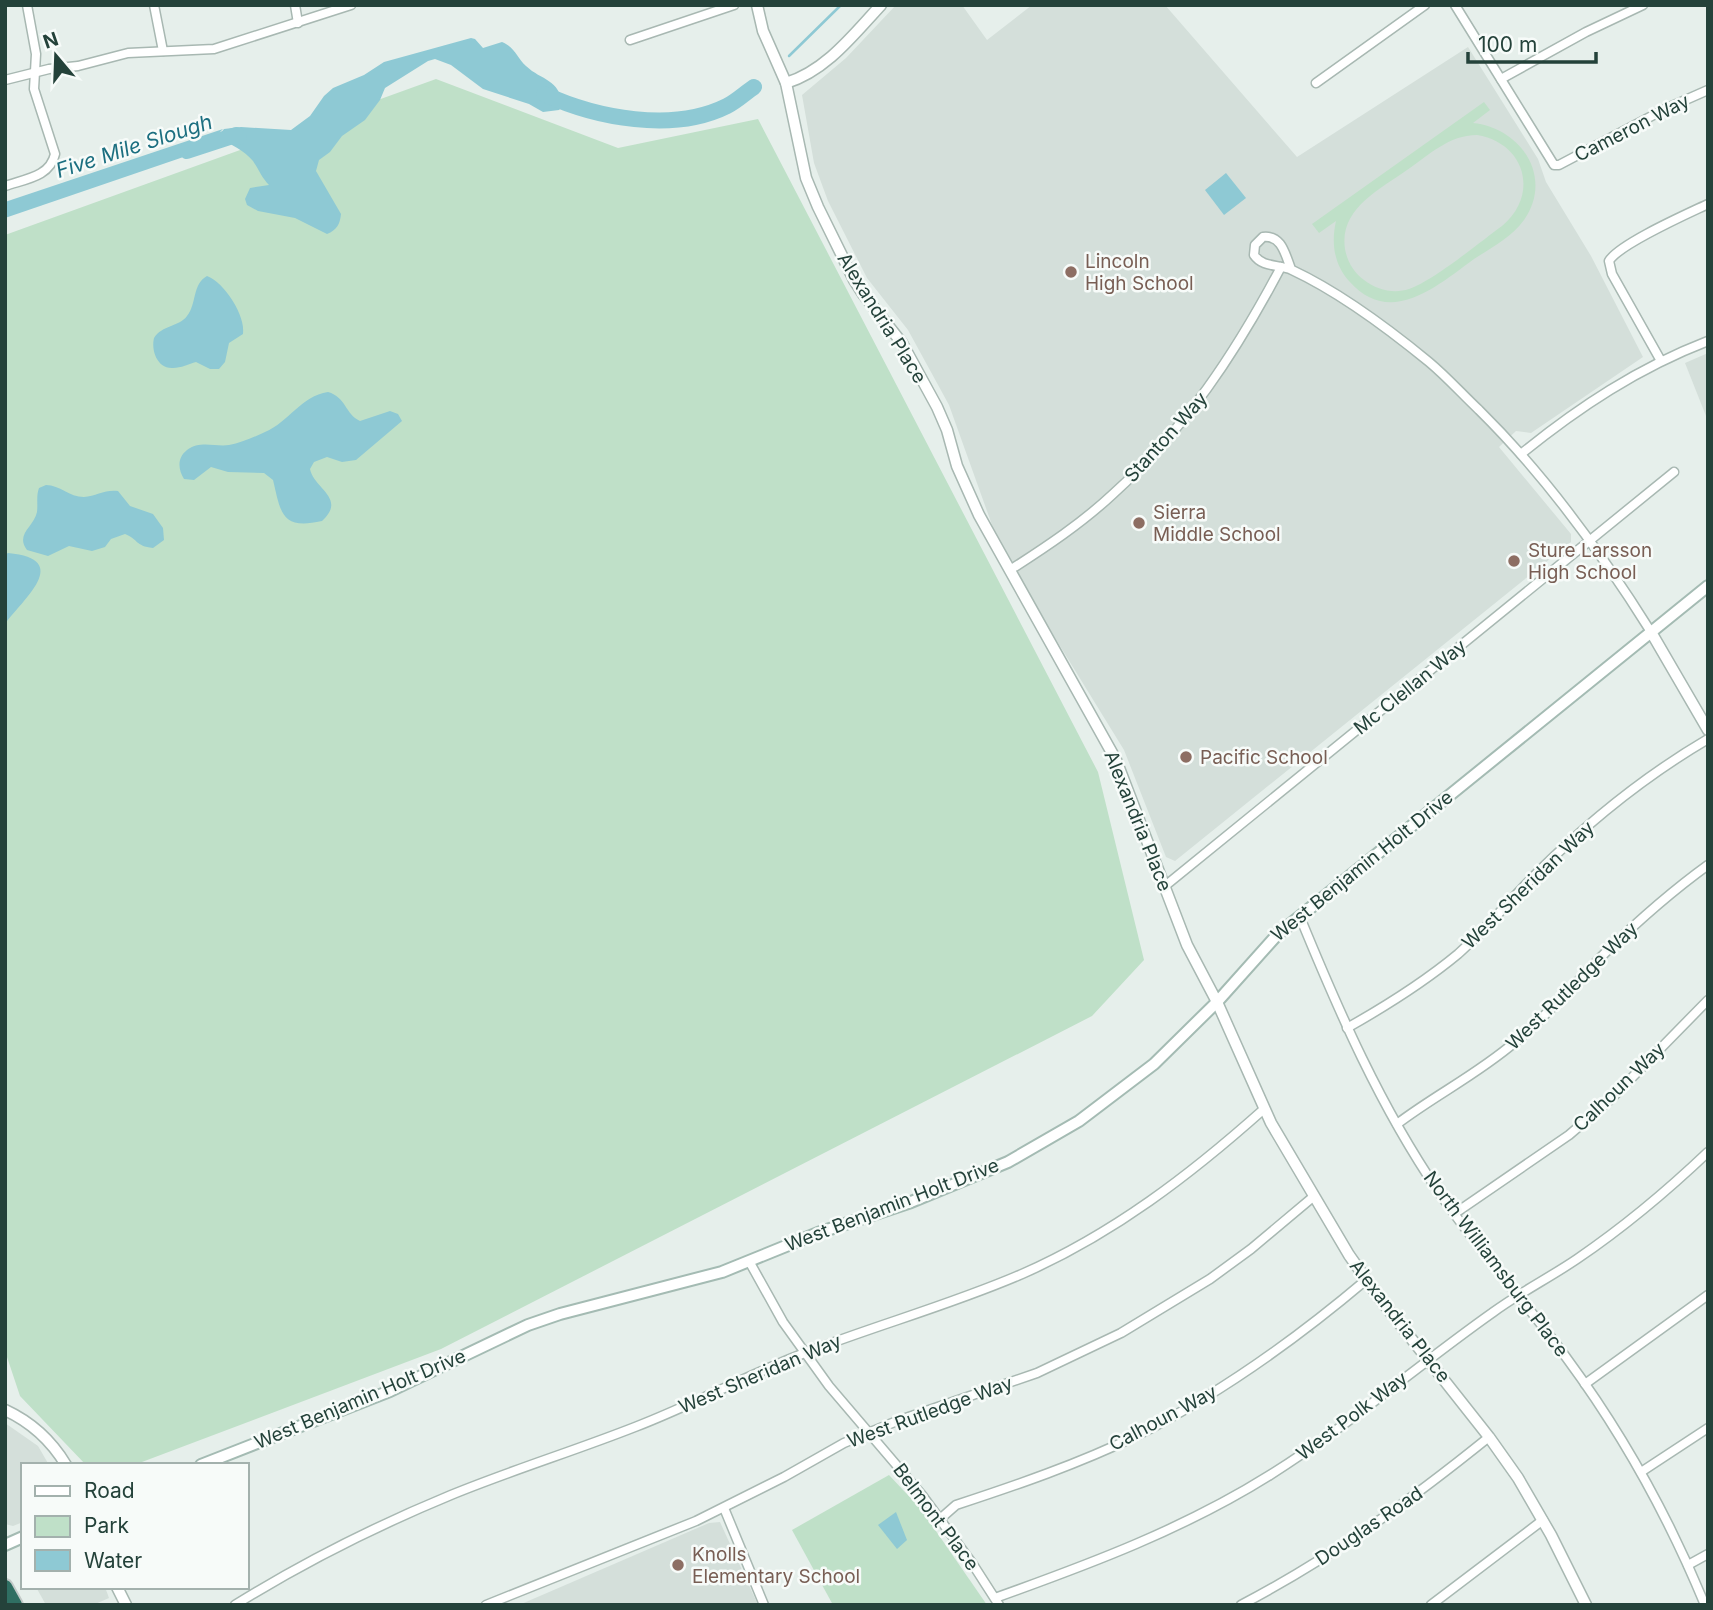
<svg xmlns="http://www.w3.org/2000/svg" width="1713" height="1610" viewBox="0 0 1713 1610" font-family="Inter,sans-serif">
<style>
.built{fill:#d4dfda}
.green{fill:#bfe0c8;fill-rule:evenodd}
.water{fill:#8ec9d4}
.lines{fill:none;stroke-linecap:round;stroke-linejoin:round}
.stream{stroke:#8ec9d4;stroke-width:2.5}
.river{stroke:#8ec9d4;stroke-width:16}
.minor-casing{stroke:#a8b8b2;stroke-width:11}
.tertiary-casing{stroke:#a8b8b2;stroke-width:13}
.secondary-casing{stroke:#a4bbb3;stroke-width:14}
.motorway-casing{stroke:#c2cac8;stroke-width:18}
.minor{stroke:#fff;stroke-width:8}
.tertiary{stroke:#fff;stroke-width:10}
.secondary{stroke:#fff;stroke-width:10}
.motorway{stroke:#2f6f62;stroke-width:14}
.education-dot{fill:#8d6e63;stroke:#f7fbf9;stroke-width:2.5}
.labels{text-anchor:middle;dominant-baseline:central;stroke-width:5;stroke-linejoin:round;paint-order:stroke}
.street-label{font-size:19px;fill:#24423a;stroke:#f7fbf9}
.education-label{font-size:19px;fill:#785e54;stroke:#f7fbf9;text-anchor:start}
.water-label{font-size:21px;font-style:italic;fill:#1c6f80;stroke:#f7fbf9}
</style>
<rect width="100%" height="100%" fill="#e6efeb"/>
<g class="built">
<path d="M896,5H962L987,40L1032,5H1165L1297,157L1468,47L1538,159L1546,182L1591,256L1643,357L1531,433L1516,431L1499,447L1571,534V542L1175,861L1166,857L1124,750L1001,550L949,405L908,330L867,278L828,201L814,163L802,95L846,58Z"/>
<path d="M1708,353V421L1685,363Z"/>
<path d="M5,1423L38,1446L49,1465H23V1522L13,1526L5,1524Z"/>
<path d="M720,1522L758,1605H519L709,1523Z"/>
<path d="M36,1587H105L109,1598L93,1605H46Z"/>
</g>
<g class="green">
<path d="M436,79L618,148L758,119L1098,772L1144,960L1092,1016L441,1349L134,1465H86L20,1396L5,1351V235Z"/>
<path d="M1484,102L1490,110L1473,123C1521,128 1554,177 1524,220C1512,237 1491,248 1474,259C1437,286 1390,328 1349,281C1334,264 1331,243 1336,221L1319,233L1312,224ZM1477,135C1525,143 1540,194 1502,226C1480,242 1433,281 1409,289C1394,294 1377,290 1364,280C1354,273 1347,261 1345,249C1339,209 1379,190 1407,170C1429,155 1449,135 1477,135Z"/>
<path d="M889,1475L920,1508L987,1605H833L792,1530Z"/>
</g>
<g class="water">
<path d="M471,38L475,39L483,48L502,42C515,47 517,58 526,66C542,81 559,78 563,106L559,110L543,112L529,104L483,89L451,65L435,59L428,61L385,88L380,100L365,120L342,136L330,152L319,160L316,171L341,214C340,224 337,230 327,234L295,218L258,211L247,205L245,199L250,188L269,185C262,178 259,170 253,161C244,150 231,145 220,138L219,135L224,129L241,127L291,130L310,116L324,96L333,88L364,75L384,62Z"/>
<path d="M223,129L201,151L5,218V202Z"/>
<path d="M1226,173L1246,198L1224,215L1205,190Z"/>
<path d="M207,276C224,282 246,316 243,334L229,343L225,362L219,369H210L196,362C189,364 181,368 173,368C157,369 151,350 154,338C162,325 179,327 187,316C197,304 192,284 207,276Z"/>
<path d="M328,392C346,397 345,414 360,421L390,411L398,414L402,421L356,460L342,462L327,457L314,462L310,469C314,489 347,498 322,521C281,530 281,513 273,480L264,473L228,472L211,467L194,480L184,479C178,469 177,458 187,450C200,440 215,447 229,445C241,443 254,437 265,432C289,422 301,396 328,392Z"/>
<path d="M46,485C60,485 69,497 84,497C96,496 106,489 118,491L130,506L153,514L163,528L164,540L153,548C135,546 138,539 125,534L111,539L105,547L92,551L69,546L48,556L27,550C15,534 34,527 37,512C38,503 36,496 39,488Z"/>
<path d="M8,553C74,559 22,600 5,624V555Z"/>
<path d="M896,1512L907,1540L897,1549L878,1525Z"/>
</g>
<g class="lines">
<path class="stream" d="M789,56L841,5"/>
<g class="river">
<path d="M544,94C596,118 673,133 727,106C737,101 745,93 754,87"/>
<path d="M187,151L236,135L239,137"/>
</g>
<g class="minor-casing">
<g id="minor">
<path d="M154,5L163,51"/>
<path d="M295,5L298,23"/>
<path d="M1455,5L1554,165H1559L1665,109L1708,90"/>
<path d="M630,40L734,5"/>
<path d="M1501,79L1586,32L1643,5"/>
<path d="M5,80L49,69L78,66L128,53L214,49L351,5"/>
<path d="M1316,83L1425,5"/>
<path d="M5,186C25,179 50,177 55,154L34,89L36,54L27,5"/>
<path d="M1291,269C1285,254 1282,235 1263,237L1255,245L1254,255C1263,268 1279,264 1292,270C1337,291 1390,330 1429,362C1447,377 1462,394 1479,410C1546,476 1601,552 1651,632"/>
<path d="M1661,361L1612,274L1609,261C1619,244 1687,214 1708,204"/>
<path d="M1521,454C1579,407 1638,368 1708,341"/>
<path d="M1010,570C1046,547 1082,523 1113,494C1186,428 1235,354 1281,267"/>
<path d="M1165,886L1674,472"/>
<path d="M1300,917C1339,1012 1380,1106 1438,1191C1478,1250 1526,1302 1568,1360C1624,1436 1669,1518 1705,1605"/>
<path d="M1347,1028C1386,1006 1423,983 1458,954C1486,929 1510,900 1536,874C1588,822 1645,776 1708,739"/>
<path d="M1397,1124C1435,1095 1478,1074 1515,1042C1548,1015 1576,982 1606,952C1638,921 1672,891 1708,865"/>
<path d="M1454,1214L1569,1135L1611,1099L1708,1000"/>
<path d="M749,1261L783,1322L829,1386L922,1495L972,1563L999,1605"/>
<path d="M1585,1384L1708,1295"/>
<path d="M1641,1472L1708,1428"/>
<path d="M724,1508L764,1605"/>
<path d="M940,1519L956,1505C1017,1485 1078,1464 1136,1436C1220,1394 1295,1340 1366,1280"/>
<path d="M1688,1565L1708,1554"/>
<path d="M995,1598C1090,1564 1184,1529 1270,1475C1348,1426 1417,1366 1492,1313C1519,1293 1549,1278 1577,1259C1624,1227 1667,1191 1708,1152"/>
<path d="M235,1605C304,1562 376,1526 451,1495C512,1470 574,1451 635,1427C695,1404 751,1373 810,1351C880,1324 953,1304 1022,1274C1113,1234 1190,1175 1264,1109"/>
<path d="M486,1605L696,1521L784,1477L844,1443L897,1421L1037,1373L1121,1333L1210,1279L1251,1249L1313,1197"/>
<path d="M1241,1605C1331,1558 1411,1500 1489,1437"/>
<path d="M1431,1605L1543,1520"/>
</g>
</g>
<g class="tertiary-casing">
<g id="tertiary">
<path d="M757,5L763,31L786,83L806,178L818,207L854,280L863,294L902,343L937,407L947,430L957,466L979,515L1116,760L1187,945L1217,1002L1271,1123L1349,1255L1380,1299L1489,1437L1518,1478L1551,1535L1586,1605"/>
<path d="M786,83C826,71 854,34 881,5"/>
<path d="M1651,632L1708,730"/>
<path d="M5,1410C31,1422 51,1440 66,1465"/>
<path d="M117,1587L126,1605"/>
</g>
</g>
<g class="secondary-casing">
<g id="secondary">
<path d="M201,1465L390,1391L528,1325L560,1314L722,1272L818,1233L911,1202L1008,1162L1079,1121L1154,1064L1217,1002L1277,935L1708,586"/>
<path d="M5,1545L23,1537"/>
</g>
</g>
<g class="motorway-casing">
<path id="motorway" d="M5,1587L15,1605"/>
</g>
<use href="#minor" class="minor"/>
<use href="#tertiary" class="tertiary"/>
<use href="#secondary" class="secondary"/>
<use href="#motorway" class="motorway"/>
</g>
<g class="education-dot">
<circle cx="1071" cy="272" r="7"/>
<circle cx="1139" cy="523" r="7"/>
<circle cx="1514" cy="561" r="7"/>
<circle cx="1186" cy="757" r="7"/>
<circle cx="678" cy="1565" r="7"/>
</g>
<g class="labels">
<g class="street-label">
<text transform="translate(1632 128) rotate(-27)">Cameron Way</text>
<text transform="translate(882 318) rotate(58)">Alexandria Place</text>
<text transform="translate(1166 437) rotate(-48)">Stanton Way</text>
<text transform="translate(1410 687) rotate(-39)">Mc Clellan Way</text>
<text transform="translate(1138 821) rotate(68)">Alexandria Place</text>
<text transform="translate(1362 866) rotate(-39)">West Benjamin Holt Drive</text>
<text transform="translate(1528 885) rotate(-44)">West Sheridan Way</text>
<text transform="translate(1572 986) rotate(-44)">West Rutledge Way</text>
<text transform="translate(1619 1087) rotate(-44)">Calhoun Way</text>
<text transform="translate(892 1205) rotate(-21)">West Benjamin Holt Drive</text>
<text transform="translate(1496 1264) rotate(53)">North Williamsburg Place</text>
<text transform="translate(1400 1321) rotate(52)">Alexandria Place</text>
<text transform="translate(760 1374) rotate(-23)">West Sheridan Way</text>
<text transform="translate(360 1399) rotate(-23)">West Benjamin Holt Drive</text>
<text transform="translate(930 1412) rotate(-20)">West Rutledge Way</text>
<text transform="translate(1352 1416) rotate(-37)">West Polk Way</text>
<text transform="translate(1163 1418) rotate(-28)">Calhoun Way</text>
<text transform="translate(936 1517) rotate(53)">Belmont Place</text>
<text transform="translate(1369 1526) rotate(-34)">Douglas Road</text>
</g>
<g class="education-label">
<text x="1085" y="261">Lincoln<tspan x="1085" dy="22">High School</tspan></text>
<text x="1153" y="512">Sierra<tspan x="1153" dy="22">Middle School</tspan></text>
<text x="1528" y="550">Sture Larsson<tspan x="1528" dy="22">High School</tspan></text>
<text x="1200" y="757">Pacific School</text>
<text x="692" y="1554">Knolls<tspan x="692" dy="22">Elementary School</tspan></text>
</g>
<g class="water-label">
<text transform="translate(134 146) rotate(-18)">Five Mile Slough</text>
</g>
</g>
<rect width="1713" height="1610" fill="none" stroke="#24423a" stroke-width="14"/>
<rect x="21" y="1463" width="228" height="126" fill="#f7fbf9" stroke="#a3b1ad" stroke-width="2"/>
<rect x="35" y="1486" width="35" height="10" fill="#ffffff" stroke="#a3b1ad" stroke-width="2"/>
<text x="84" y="1498" font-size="21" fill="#24423a">Road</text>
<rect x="35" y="1516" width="35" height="21" fill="#bfe0c8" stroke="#a3b1ad" stroke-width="2"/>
<text x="84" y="1533" font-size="21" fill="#24423a">Park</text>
<rect x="35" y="1550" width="35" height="21" fill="#8ec9d4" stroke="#a3b1ad" stroke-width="2"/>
<text x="84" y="1568" font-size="21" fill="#24423a">Water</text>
<g transform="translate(56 56) rotate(341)" stroke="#f7fbf9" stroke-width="5" paint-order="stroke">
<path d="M0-5L12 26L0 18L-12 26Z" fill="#24423a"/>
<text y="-10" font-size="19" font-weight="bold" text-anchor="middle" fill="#24423a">N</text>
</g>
<path d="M1468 52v10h128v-10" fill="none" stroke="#24423a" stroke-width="3.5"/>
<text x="1478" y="52" font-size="21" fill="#24423a" stroke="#f7fbf9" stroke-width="5" paint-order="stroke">100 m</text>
</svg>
